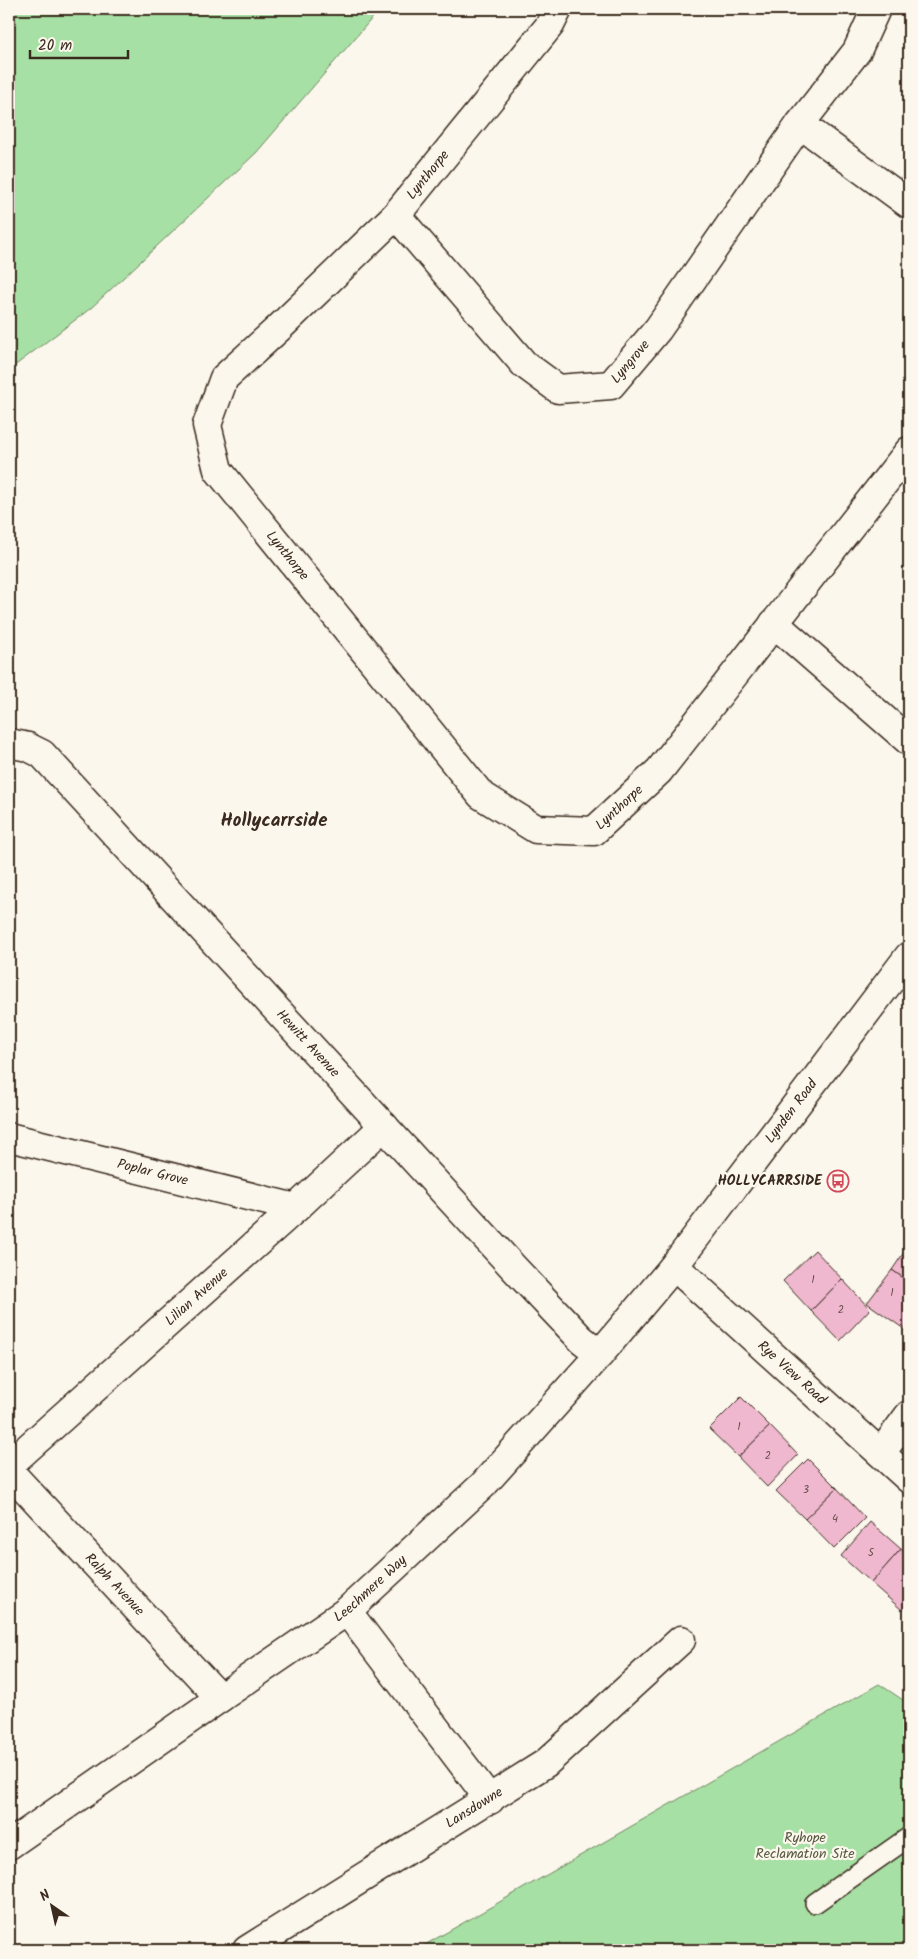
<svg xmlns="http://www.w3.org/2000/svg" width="918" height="1959" viewBox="0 0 918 1959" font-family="Kalam,sans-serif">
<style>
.green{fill:#a7e0a4;stroke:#718561}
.building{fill:#efb8cf;stroke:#3b2a1e}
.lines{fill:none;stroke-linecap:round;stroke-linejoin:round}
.lane-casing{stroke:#3b2a1e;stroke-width:22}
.street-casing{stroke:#3b2a1e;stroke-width:31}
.secondary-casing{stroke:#3b2a1e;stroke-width:31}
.lane{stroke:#fbf7ec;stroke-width:19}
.street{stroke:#fbf7ec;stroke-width:28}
.secondary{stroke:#fbf7ec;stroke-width:28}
.labels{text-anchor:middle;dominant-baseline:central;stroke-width:4.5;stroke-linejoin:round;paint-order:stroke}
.number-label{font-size:11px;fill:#684e4a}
.street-label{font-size:14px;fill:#3b2a1e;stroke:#fbf7ec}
.poi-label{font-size:14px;font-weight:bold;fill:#3b2a1e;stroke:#fbf7ec;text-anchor:end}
.park-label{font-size:14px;fill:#565840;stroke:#fbf7ec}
.district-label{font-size:19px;font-weight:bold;fill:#3b2a1e;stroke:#fbf7ec}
</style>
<rect width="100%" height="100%" fill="#fbf7ec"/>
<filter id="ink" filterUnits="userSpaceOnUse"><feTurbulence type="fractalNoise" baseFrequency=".02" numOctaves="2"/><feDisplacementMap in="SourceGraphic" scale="10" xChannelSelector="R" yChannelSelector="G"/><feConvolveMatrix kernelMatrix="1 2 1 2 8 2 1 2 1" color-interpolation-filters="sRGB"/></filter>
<g filter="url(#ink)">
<g class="green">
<path d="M9,9H380L256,153L91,308L9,370Z"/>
<path d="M879,1684L909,1704V1950H416Z"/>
</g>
<g class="building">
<path d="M909,1245V1282L892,1270Z"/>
<path d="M815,1250L842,1279L811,1311L783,1281Z"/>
<path d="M892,1270L909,1282V1321L904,1329L867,1303Z"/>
<path d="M842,1279L870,1309L840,1341L811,1311Z"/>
<path d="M741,1397L770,1426L738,1457L709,1429Z"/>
<path d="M770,1426L798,1455L767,1487L738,1457Z"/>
<path d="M808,1459L837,1488L805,1519L776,1491Z"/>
<path d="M837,1488L865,1518L834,1549L805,1519Z"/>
<path d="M870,1522L901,1549L871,1583L841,1556Z"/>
<path d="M901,1549L909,1557V1602L902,1610L871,1583Z"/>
</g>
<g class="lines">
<g class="lane-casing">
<path id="lane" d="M815,1903L909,1837"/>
</g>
<g class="street-casing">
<g id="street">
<path id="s1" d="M558,9L550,25L396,215L279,328L224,378L207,425L218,470L481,795L536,829L594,831L659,771L909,451"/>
<path d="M800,124L909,204"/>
<path id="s2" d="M396,215L524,364L558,389L611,385L658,329L800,124L857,51L876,9"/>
<path d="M774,623L909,741"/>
<path id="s3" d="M9,743L28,747L42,754L513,1267L581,1339L600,1354"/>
<path id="s4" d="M9,1137L296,1208"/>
<path d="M881,1453L909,1415"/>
<path id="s5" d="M9,1465L296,1208L384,1126"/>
<path d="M347,1611L490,1800"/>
<path d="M9,1845L220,1698"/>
<path id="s6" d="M247,1950L546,1763L681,1640"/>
</g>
</g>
<g class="secondary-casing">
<g id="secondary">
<path id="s7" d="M674,1266L909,1479"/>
<path id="s8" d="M9,1471L220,1698L347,1611L483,1485L600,1354L674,1266L909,956"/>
</g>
</g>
<use href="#lane" class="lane"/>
<use href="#street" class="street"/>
<use href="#secondary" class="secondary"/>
</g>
</g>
<defs>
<g id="bus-ring" transform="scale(1.125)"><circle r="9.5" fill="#fbf7ec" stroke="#d1495b" stroke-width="1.5"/><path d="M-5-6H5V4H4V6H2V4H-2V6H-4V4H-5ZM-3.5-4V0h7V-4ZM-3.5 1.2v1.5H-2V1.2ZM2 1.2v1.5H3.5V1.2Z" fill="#d1495b"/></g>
</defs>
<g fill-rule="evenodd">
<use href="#bus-ring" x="838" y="1181"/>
</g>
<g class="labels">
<g class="number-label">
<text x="813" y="1280">1</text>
<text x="892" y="1293">1</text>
<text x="841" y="1310">2</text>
<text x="739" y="1427">1</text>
<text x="768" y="1456">2</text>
<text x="806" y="1490">3</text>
<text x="835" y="1519">4</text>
<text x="871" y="1553">5</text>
</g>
<g class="street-label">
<text transform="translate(428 175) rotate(-51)">Lynthorpe</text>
<text stroke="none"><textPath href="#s2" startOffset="322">Lyngrove</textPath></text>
<text stroke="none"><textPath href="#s1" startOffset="706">Lynthorpe</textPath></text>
<text stroke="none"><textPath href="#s1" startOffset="1171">Lynthorpe</textPath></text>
<text stroke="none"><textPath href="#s3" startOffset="428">Hewitt Avenue</textPath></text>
<text stroke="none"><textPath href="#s8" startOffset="1134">Lynden Road</textPath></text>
<text stroke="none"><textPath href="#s4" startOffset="148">Poplar Grove</textPath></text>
<text stroke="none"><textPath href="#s5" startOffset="252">Lilian Avenue</textPath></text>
<text stroke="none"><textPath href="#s7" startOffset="159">Rye View Road</textPath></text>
<text stroke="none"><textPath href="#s8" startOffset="155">Ralph Avenue</textPath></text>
<text stroke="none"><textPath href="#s8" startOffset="496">Leechmere Way</textPath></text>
<text stroke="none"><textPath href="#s6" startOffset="268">Lansdowne</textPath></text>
</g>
<g class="poi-label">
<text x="822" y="1181">HOLLYCARRSIDE</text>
</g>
<g class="park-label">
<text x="805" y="1838">Ryhope<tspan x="805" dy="16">Reclamation Site</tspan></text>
</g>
<g class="district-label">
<text x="274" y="821">Hollycarrside</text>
</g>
</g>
<rect width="918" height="1959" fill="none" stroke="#fbf7ec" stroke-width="30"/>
<rect x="15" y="15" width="888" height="1929" fill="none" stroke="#3b2a1e" stroke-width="2" filter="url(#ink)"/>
<g transform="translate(52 1906) rotate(326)" stroke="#fbf7ec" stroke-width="4" paint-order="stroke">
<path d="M0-4L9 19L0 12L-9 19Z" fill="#3b2a1e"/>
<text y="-8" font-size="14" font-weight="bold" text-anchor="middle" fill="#3b2a1e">N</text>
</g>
<path d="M30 50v8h98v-8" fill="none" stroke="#3b2a1e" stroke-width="2.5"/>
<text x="38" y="50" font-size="15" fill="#3b2a1e" stroke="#fbf7ec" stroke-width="4" paint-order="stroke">20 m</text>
</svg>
